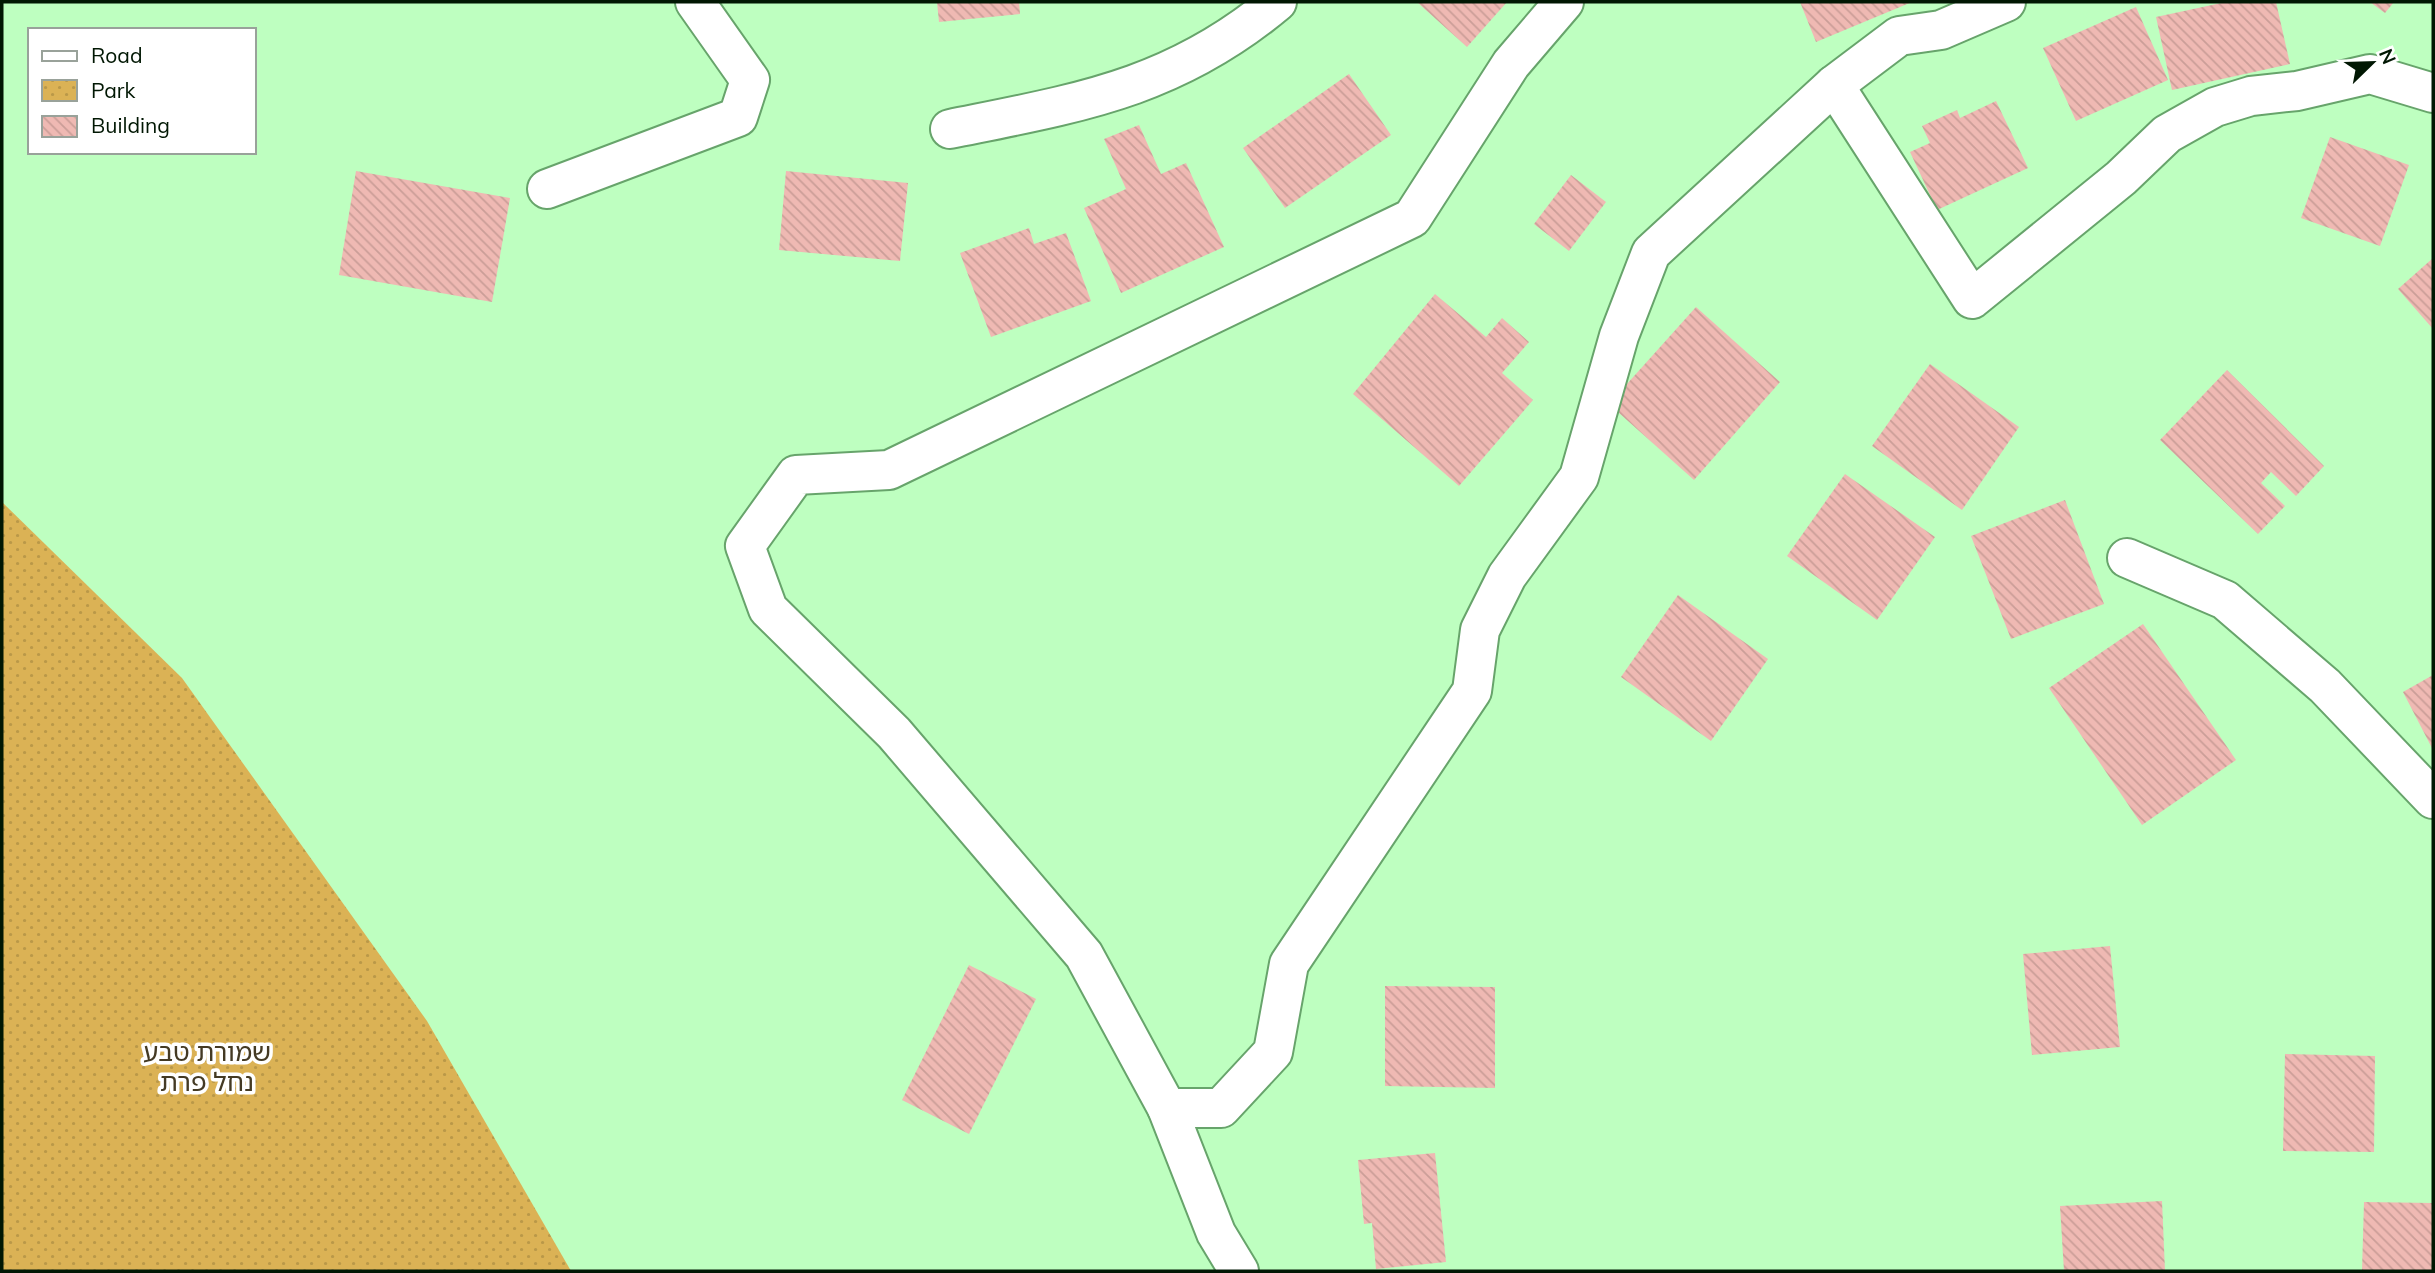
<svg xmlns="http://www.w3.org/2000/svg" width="2435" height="1273" viewBox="0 0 2435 1273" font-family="Mulish,'Noto Sans Hebrew',sans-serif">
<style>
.park{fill:url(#park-dots)}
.building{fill:url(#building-back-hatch)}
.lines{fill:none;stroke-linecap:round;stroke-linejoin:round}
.street-casing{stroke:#67a46b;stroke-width:42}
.street{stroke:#fff;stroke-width:38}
.labels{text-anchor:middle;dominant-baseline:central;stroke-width:7;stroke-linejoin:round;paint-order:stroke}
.park-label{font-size:26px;fill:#443a24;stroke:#fff}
</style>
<defs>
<pattern id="park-dots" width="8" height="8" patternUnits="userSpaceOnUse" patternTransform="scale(1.75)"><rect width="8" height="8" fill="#dbb255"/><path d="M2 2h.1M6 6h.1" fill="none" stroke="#ba9848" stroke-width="1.8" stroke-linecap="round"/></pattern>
<pattern id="building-back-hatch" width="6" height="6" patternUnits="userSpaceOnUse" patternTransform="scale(1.75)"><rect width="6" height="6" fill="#efb9b3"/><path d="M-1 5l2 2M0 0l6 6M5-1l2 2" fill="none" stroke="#cb9e98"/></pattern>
</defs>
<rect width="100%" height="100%" fill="#beffc0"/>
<path class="park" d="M2,502L182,678L427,1021L571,1271H2Z"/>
<g class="building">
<path d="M937,2H1019L1020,14L939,22Z"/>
<path d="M1417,2H1507L1467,47Z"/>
<path d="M1800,2H1912L1816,42Z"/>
<path d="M2226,2H2276L2290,64L2172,90L2156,17Z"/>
<path d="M2370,2H2394L2385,13Z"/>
<path d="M2136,7L2168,80L2076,121L2043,48Z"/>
<path d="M1349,74L1391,135L1285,208L1243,148Z"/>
<path d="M1996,101L2028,168L1937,210L1910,152L1930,143L1922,126L1957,110L1960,118Z"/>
<path d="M1139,125L1161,174L1186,163L1224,247L1121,293L1084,208L1126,189L1104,139Z"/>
<path d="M2330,137L2409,165L2380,246L2301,218Z"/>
<path d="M356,171L510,198L492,302L339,275Z"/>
<path d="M786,171L908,183L900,261L779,250Z"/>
<path d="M1571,175L1606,202L1569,251L1534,224Z"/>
<path d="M1029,228L1034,244L1066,233L1091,301L991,337L960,253Z"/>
<path d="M2433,258V329L2398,289Z"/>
<path d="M1435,294L1486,337L1502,318L1529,342L1502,373L1533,400L1459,486L1353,394Z"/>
<path d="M1696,307L1780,382L1694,480L1609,404Z"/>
<path d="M1930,364L2019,427L1962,510L1872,446Z"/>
<path d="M2227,370L2324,466L2296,496L2271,472L2261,483L2285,506L2258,534L2160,440Z"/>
<path d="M1845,474L1935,537L1877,620L1787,556Z"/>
<path d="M2065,500L2104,604L2011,639L1971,536Z"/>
<path d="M1678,595L1768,659L1711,741L1621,677Z"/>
<path d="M2143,624L2236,760L2142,825L2049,688Z"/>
<path d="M2433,675V750L2403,692Z"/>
<path d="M2110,946L2120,1047L2032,1055L2023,954Z"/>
<path d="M969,965L1036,999L969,1134L902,1100Z"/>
<path d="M1385,986L1495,987V1088L1385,1086Z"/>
<path d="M2285,1054L2375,1056L2374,1152L2283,1151Z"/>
<path d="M1435,1153L1446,1262L1376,1269L1372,1223L1364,1224L1358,1160Z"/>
<path d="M2162,1201L2165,1271H2064L2060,1206Z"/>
<path d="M2364,1202L2433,1203V1271H2362Z"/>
</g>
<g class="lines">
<g class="street-casing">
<g id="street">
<path d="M1564,2L1511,64L1412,218L889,470L796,475L745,546L768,609L894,733L1084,955L1167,1108H1221L1273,1052L1289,964L1472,691L1480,630L1507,576L1579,477L1619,336L1651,253L1834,85L1899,36L1941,30L2006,2"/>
<path d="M1834,85L1972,299L2121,178L2167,134L2215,107L2251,96L2297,91L2370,74L2433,93"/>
<path d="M950,129C1078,103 1173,89 1277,2"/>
<path d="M547,189L738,117L750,80L695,2"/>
<path d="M2127,558L2225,600L2325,686L2433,799"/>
<path d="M1167,1108L1216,1233L1239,1271"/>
</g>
</g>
<use href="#street" class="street"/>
</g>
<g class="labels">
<g class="park-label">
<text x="207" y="1051">שמורת טבע<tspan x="207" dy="30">נחל פרת</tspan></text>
</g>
</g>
<rect width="2435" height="1273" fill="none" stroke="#011703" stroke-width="7"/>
<rect x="28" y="28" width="228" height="126" fill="#ffffff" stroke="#99a29a" stroke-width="2"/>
<rect x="42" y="51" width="35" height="10" fill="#ffffff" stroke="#99a29a" stroke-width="2"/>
<text x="91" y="63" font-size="21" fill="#011703">Road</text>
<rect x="42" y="80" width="35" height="21" fill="url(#park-dots)" stroke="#99a29a" stroke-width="2"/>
<text x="91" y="98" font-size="21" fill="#011703">Park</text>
<rect x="42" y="116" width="35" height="21" fill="url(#building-back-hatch)" stroke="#99a29a" stroke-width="2"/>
<text x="91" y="133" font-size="21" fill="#011703">Building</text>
<g transform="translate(2372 63) rotate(67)" stroke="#ffffff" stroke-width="5" paint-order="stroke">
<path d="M0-5L12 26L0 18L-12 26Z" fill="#011703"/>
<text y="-10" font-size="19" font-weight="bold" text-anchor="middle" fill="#011703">N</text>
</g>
</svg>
